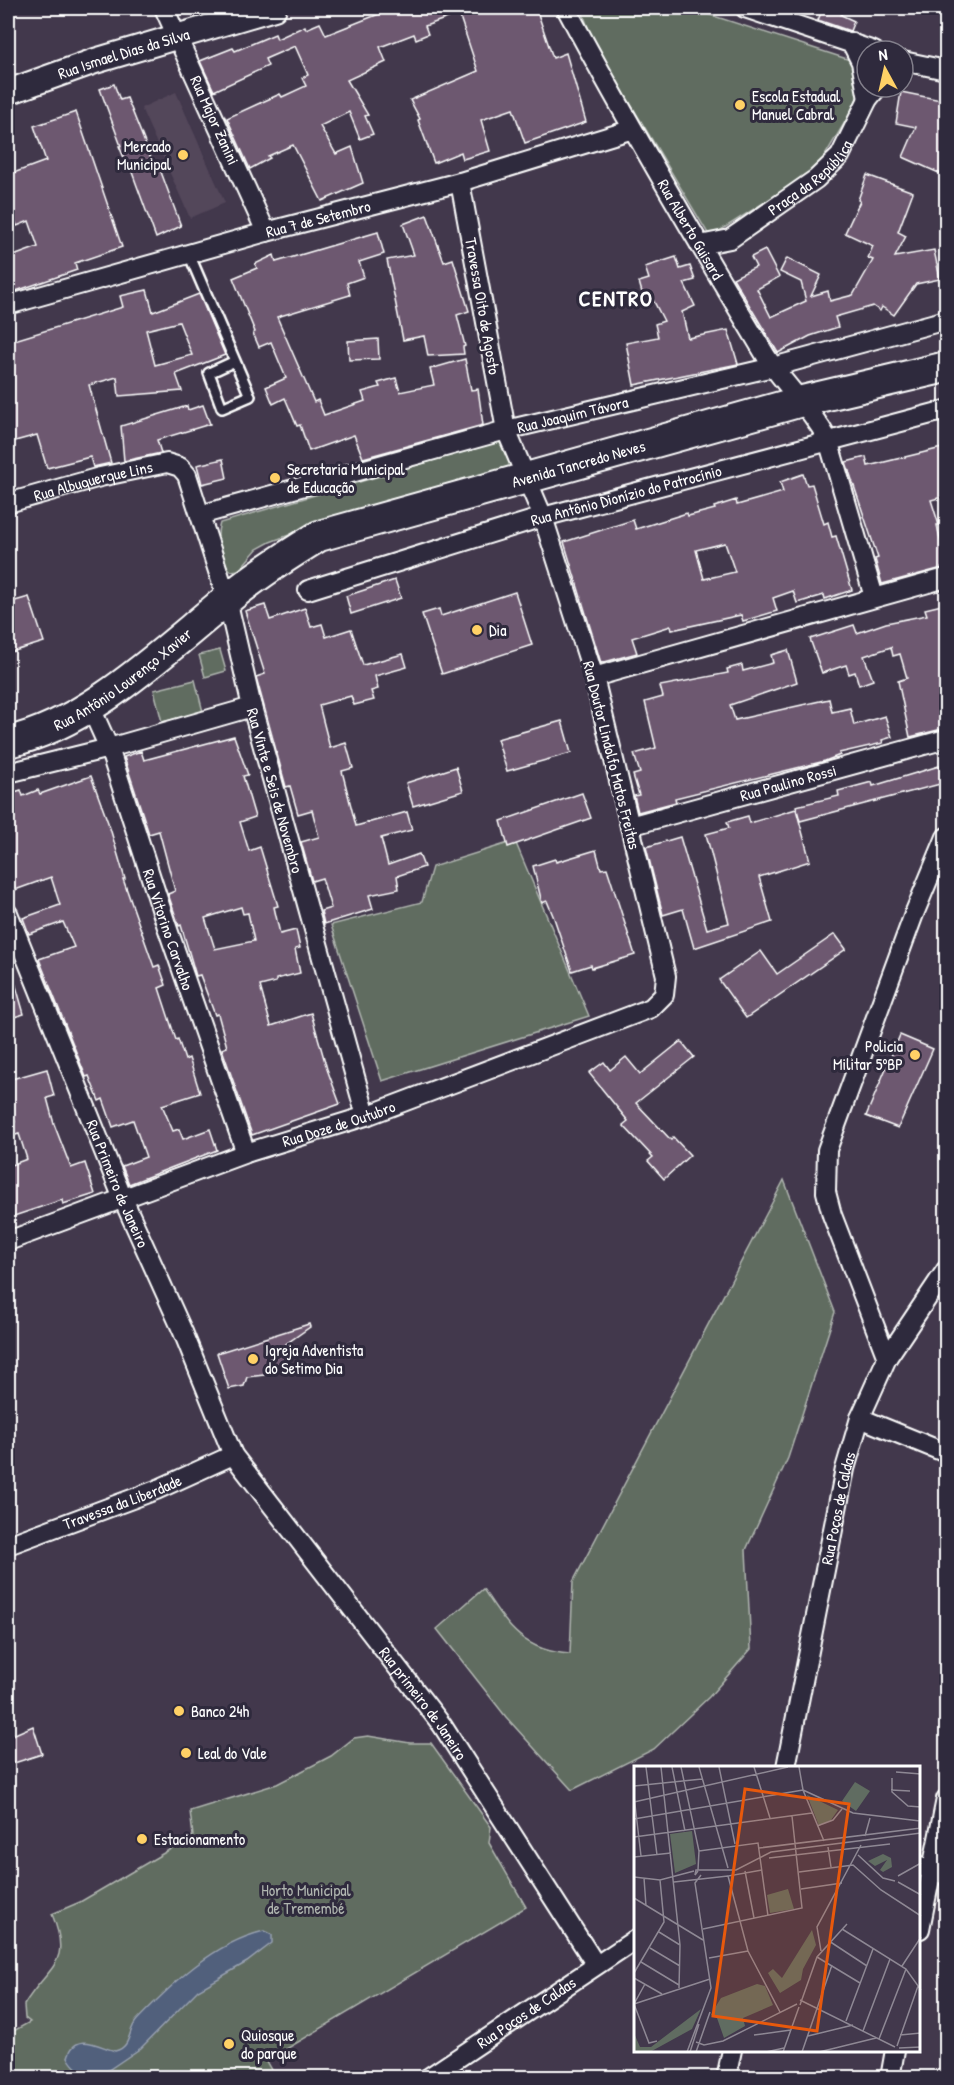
<svg xmlns="http://www.w3.org/2000/svg" width="954" height="2085" viewBox="0 0 954 2085" font-family="'Patrick Hand',sans-serif">
<style>
.built{fill:#53465a}
.green{fill:#606c61;stroke:#b0b6b0;stroke-width:1.5}
.water{fill:#51607b;stroke:#97a0b0;stroke-width:1.5}
.building{fill:#6d5870;stroke:#fff;stroke-width:1.5;fill-rule:evenodd}
.lines{fill:none;stroke-linecap:round;stroke-linejoin:round}
.service-casing{stroke:#fff;stroke-width:14}
.minor-casing{stroke:#fff;stroke-width:22}
.tertiary-casing{stroke:#fff;stroke-width:28}
.primary-casing{stroke:#fff;stroke-width:34}
.service{stroke:#2f2a3d;stroke-width:9}
.minor{stroke:#2f2a3d;stroke-width:18}
.tertiary{stroke:#2f2a3d;stroke-width:24}
.primary{stroke:#2f2a3d;stroke-width:30}
.poi-dot{fill:#ffd166;stroke:#2f2a3d;stroke-width:2}
.labels{text-anchor:middle;dominant-baseline:central;stroke-width:6;stroke-linejoin:round;paint-order:stroke}
.street-label{font-size:16px;fill:#fff;stroke:#2f2a3d}
.poi-label{font-size:16px;fill:#fff;stroke:#2f2a3d;text-anchor:start}
.park-label{font-size:16px;fill:#b0b6b0;stroke:#2f2a3d}
.district-label{font-size:22px;font-weight:bold;letter-spacing:1.5px;fill:#fff;stroke:#2f2a3d}
.inset-road{fill:none;stroke:#8e8894;stroke-width:1.5}
.view{fill:#e8590c;fill-opacity:0.15;stroke:#e8590c;stroke-width:3}
.inset-edge{fill:none;stroke:#fff;stroke-width:3}
</style>
<rect width="100%" height="100%" fill="#42384c"/>
<filter id="ink" filterUnits="userSpaceOnUse"><feTurbulence type="fractalNoise" baseFrequency=".0167" numOctaves="2"/><feDisplacementMap in="SourceGraphic" scale="12" xChannelSelector="R" yChannelSelector="G"/><feConvolveMatrix kernelMatrix="1 2 1 2 8 2 1 2 1" color-interpolation-filters="sRGB"/></filter>
<g filter="url(#ink)">
<path class="built" d="M176,92L225,203L190,218L141,108Z"/>
<g class="green">
<path d="M581,8H689L850,60L867,74L851,112L817,169L710,237L593,41Z"/>
<path d="M499,441L516,473L311,527L270,542L257,549L239,570L231,571C220,560 215,537 220,523Z"/>
<path d="M220,650L226,671L205,677L199,655Z"/>
<path d="M195,680L203,712L162,722L154,690Z"/>
<path d="M515,841L589,1016L382,1081L331,925L422,902L432,867Z"/>
<path d="M784,1180L835,1312L788,1458L746,1550L751,1649L709,1697L654,1749L572,1790L506,1717L437,1629L483,1589C507,1625 522,1651 570,1654L573,1582Z"/>
<path d="M368,1736L410,1743H431L491,1827L489,1843L526,1907L266,2061L275,2077H8V2034L30,2022L25,2018L24,2005C48,1965 73,1966 52,1914L80,1902L193,1836L190,1811L277,1784L331,1756L354,1738Z"/>
</g>
<path class="water" d="M264,1931L272,1935V1943L247,1962L198,1990L141,2048L98,2077C84,2075 74,2069 68,2057C75,2031 98,2046 115,2051C132,2047 127,2031 137,2020C172,1984 213,1943 264,1931Z"/>
<g class="building">
<path d="M394,8H536L553,58L566,53L586,122L525,143L513,109L481,120L490,151L463,159L461,152L434,163L418,120L420,119L410,100L478,71L459,14L425,26L428,34L416,39L414,34L380,47L386,62L347,80L368,115L365,116L373,134L360,139L349,112L320,126L336,154L352,147L363,183L322,201L293,145L268,156L270,158L250,169L227,118L280,94L282,97L306,86L302,78L308,75L295,46L265,59L268,66L214,91L200,61L233,48L235,51L275,34L277,39L305,26L306,29L320,23L326,35Z"/>
<path d="M823,8H845L841,15L854,21L850,31L818,20Z"/>
<path d="M114,84L120,100L127,98L153,163L157,161L181,226L156,238L129,164L127,165L119,146H121L100,89Z"/>
<path d="M901,92L946,101V160L941,174L903,157L916,127L896,123Z"/>
<path d="M76,112L122,247L75,263L77,270L10,293L8,258L38,247L29,221L17,226L15,221L8,224V175L46,161L34,126Z"/>
<path d="M867,175L913,192L898,232L906,236L895,257L934,250L940,279L916,284L894,315L882,307L880,311L873,306L835,317L838,327L810,336L778,353L733,278L756,267L751,257L765,250L779,277L757,289L771,317L806,301L801,282L780,272L787,258L821,275L811,296L828,291L830,301L853,295L873,260L868,258L873,246L845,233L860,201L858,200Z"/>
<path d="M427,215L444,262L453,259L469,311L457,315L465,346L463,347L464,354L428,356L424,336L403,340L387,260L414,255L403,224Z"/>
<path d="M378,232L384,254L359,262L364,277L347,283L350,295L277,317L314,402L318,400L324,415L365,401L362,392L380,387L378,383L396,378L400,392L434,385L430,369L465,359L471,390L478,389L483,425L363,458L354,435L309,451L300,425L297,426L285,398L273,404L266,387L286,378L271,342L259,347L253,333L255,332L233,278L257,268L255,264L274,255L276,262Z"/>
<path d="M676,257L680,269L690,266L695,280L684,283L695,306L682,312L688,338L728,330L738,364L634,385L626,343L658,337L655,324L664,321L650,294L643,296L639,282L649,279L645,267Z"/>
<path d="M147,290L153,312L199,294L225,355L176,374L182,391L119,396L117,377L89,385L111,463L93,467L90,457L47,468L37,435L8,443V342L123,307L120,296ZM179,322L192,355L155,365L146,330Z"/>
<path d="M378,339L379,359L349,360L348,341Z"/>
<path d="M203,405L210,424L157,440L161,453L124,461L121,426L187,406L188,410Z"/>
<path d="M946,447V496L931,500L939,525H937L946,567L882,584L875,559L878,558L846,462L866,457L868,466Z"/>
<path d="M223,459L227,478L202,484L197,465Z"/>
<path d="M803,474L807,485L812,484L824,524L828,522L832,537L836,536L852,590L825,599L824,595L797,603L793,591L773,598L777,611L743,621L741,615L672,630L671,626L632,638L637,653L601,663L564,542L633,520L636,529L687,513L688,516L715,509L714,507L736,500L737,505L783,492L780,482ZM725,543L735,572L704,579L696,550Z"/>
<path d="M395,580L401,598L351,614L346,596Z"/>
<path d="M515,592L532,645L442,674L422,614L439,609L441,616Z"/>
<path d="M29,597L44,642L8,653V603Z"/>
<path d="M946,604V728L910,737L898,681L907,678L900,654L893,656L891,647L864,656L873,680L859,685L855,672L849,674L846,665L822,673L810,639L854,625L857,633L886,623L927,615L925,609Z"/>
<path d="M265,605L270,620L305,608L311,627L322,624L326,637L351,629L363,665L403,654L407,667L375,676L378,689L371,691L374,700L354,705L351,696L319,705L330,748L346,743L353,768L342,771L356,826L407,812L412,830L381,838L388,865L419,854L424,867L397,876L399,889L369,895L373,909L324,924L321,911L331,908L322,878L312,881L301,842L319,837L312,810L298,814L290,786L286,787L256,677L265,674L245,611Z"/>
<path d="M788,650L797,682L730,705L735,720L829,699L832,712L850,708L854,725L885,716L892,737L882,740L883,743L839,753L840,755L825,761L675,798L676,802L638,812L634,796L639,795L633,775L640,773L634,754L656,748L645,702L663,697L660,686L728,673L727,669L742,665L743,671L773,663L771,655Z"/>
<path d="M562,721L571,753L507,771L497,739Z"/>
<path d="M234,736L248,775L243,776L255,817L240,822L249,851L260,847L278,906L274,907L280,934L296,930L300,948L295,949L300,973L276,979V982L260,986L271,1026L311,1013L327,1069L340,1104L252,1135L222,1049L227,1047L218,1014L215,1015L200,975L196,976L181,925L179,926L168,894L175,891L159,831L149,834L124,757L141,751L144,760ZM241,907L243,914L248,913L254,941L215,949L205,918Z"/>
<path d="M939,766L944,783L800,821L796,806L839,796L838,791L872,782L873,786Z"/>
<path d="M456,767L463,791L413,806L406,783Z"/>
<path d="M91,776L110,828L125,879H123L154,967L159,965L166,985L159,988L176,1040L178,1039L185,1060L189,1058L200,1093L162,1105L173,1131L179,1129L183,1139L210,1129L217,1150L129,1184L122,1166L146,1157L133,1120L113,1127L103,1099L99,1101L89,1076L86,1077L39,959L74,947L63,922L29,934L23,918L60,905L51,877L15,890L8,869V794L21,790L23,796L38,790L40,794Z"/>
<path d="M582,793L591,818L508,847L501,821Z"/>
<path d="M796,809L810,861L759,877L772,922L694,948L683,909L663,915L646,847L680,837L707,929L729,923L706,834L729,828L727,822L748,816L750,823Z"/>
<path d="M596,850L601,869L607,868L635,955L592,968L591,965L572,971L554,918L547,901L542,903L533,866L555,859L556,862Z"/>
<path d="M835,934L846,949L746,1018L719,980L761,951L777,974Z"/>
<path d="M12,972L24,1014L8,1019V973Z"/>
<path d="M900,1035L933,1049L898,1128L866,1116Z"/>
<path d="M681,1041L694,1057L636,1103L671,1140L673,1137L690,1155L664,1179L648,1161L653,1157L623,1125L628,1121L589,1073L604,1062L610,1070L626,1057L640,1074Z"/>
<path d="M47,1069L54,1096L47,1098L54,1124L71,1168L85,1163L95,1194L63,1204L62,1200L8,1218V1166L27,1159L19,1134L8,1137V1124L15,1122L8,1098V1080Z"/>
<path d="M309,1324L310,1327L286,1344L293,1354L264,1375L247,1377L244,1386L229,1389L217,1353Z"/>
<path d="M33,1726L42,1754L8,1765V1737Z"/>
</g>
<g class="lines">
<g class="service-casing">
<path id="service" d="M189,254L250,396L222,408L209,373L235,361"/>
</g>
<g class="minor-casing">
<g id="minor">
<path id="s1" d="M164,8L266,232"/>
<path id="s2" d="M566,8C629,126 697,241 766,356C785,387 810,406 828,440L874,597"/>
<path d="M745,8L874,51"/>
<path d="M851,42L861,62L868,99"/>
<path d="M903,61L946,70"/>
<path id="s3" d="M700,245L730,239L816,179L840,156L868,99L878,87"/>
<path id="s4" d="M8,305L266,232L460,182L630,130"/>
<path id="s5" d="M8,503L100,477L167,463L180,467L187,475L227,599L252,707L366,1116"/>
<path id="s6" d="M200,515L506,430L773,367L946,320"/>
<path id="s7" d="M308,590L543,517L946,410"/>
<path d="M594,677L946,578"/>
<path id="s8" d="M90,706L109,748L166,924L246,1153"/>
<path d="M8,773L109,748L252,707"/>
<path id="s9" d="M630,826L946,739"/>
<path id="s10" d="M8,913L123,1199L183,1332L233,1455L442,1725L596,1965"/>
<path id="s11" d="M8,1241L246,1153L366,1116L651,1008L664,995L666,976L594,677L543,517L506,430L460,182"/>
<path d="M887,1358L832,1215L826,1192L827,1150L914,914L946,837"/>
<path d="M860,1418L946,1453"/>
<path id="s12" d="M8,1545L156,1490L233,1455"/>
<path id="s13" d="M786,1767L845,1469L860,1418L887,1358L946,1270"/>
<path d="M920,1866L946,1875"/>
<path d="M920,1929L946,1799"/>
<path id="s14" d="M428,2078L636,1939"/>
<path d="M726,2078L732,2050"/>
<path d="M890,2078L895,2050"/>
</g>
</g>
<g class="tertiary-casing">
<g id="tertiary">
<path id="s15" d="M8,92L95,61L274,8"/>
</g>
</g>
<g class="primary-casing">
<g id="primary">
<path id="s16" d="M8,742C89,724 162,652 225,601C254,577 286,556 319,536L802,401L946,367"/>
</g>
</g>
<use href="#service" class="service"/>
<use href="#minor" class="minor"/>
<use href="#tertiary" class="tertiary"/>
<use href="#primary" class="primary"/>
</g>
</g>
<g class="poi-dot">
<circle cx="740" cy="105" r="6"/>
<circle cx="183" cy="155" r="6"/>
<circle cx="275" cy="478" r="6"/>
<circle cx="477" cy="630" r="6"/>
<circle cx="915" cy="1055" r="6"/>
<circle cx="253" cy="1359" r="6"/>
<circle cx="179" cy="1711" r="6"/>
<circle cx="186" cy="1753" r="6"/>
<circle cx="142" cy="1839" r="6"/>
<circle cx="229" cy="2044" r="6"/>
</g>
<g class="labels">
<g class="street-label">
<text stroke="none"><textPath href="#s15" startOffset="122">Rua Ismael Dias da Silva</textPath></text>
<text stroke="none"><textPath href="#s1" startOffset="123">Rua Major Zanini</textPath></text>
<text stroke="none"><textPath href="#s3" startOffset="132">Praça da República</textPath></text>
<text stroke="none"><textPath href="#s4" startOffset="322">Rua 7 de Setembro</textPath></text>
<text stroke="none"><textPath href="#s2" startOffset="254">Rua Alberto Guisard</textPath></text>
<text transform="translate(483 306) rotate(80)">Travessa Oito de Agosto</text>
<text stroke="none"><textPath href="#s6" startOffset="386">Rua Joaquim Távora</textPath></text>
<text stroke="none"><textPath href="#s16" startOffset="645">Avenida Tancredo Neves</textPath></text>
<text stroke="none"><textPath href="#s5" startOffset="88">Rua Albuquerque Lins</textPath></text>
<text stroke="none"><textPath href="#s7" startOffset="332">Rua Antônio Dionízio do Patrocínio</textPath></text>
<text stroke="none"><textPath href="#s16" startOffset="132">Rua Antônio Lourenço Xavier</textPath></text>
<text transform="translate(612 755) rotate(76)">Rua Doutor Lindolfo Matos Freitas</text>
<text stroke="none"><textPath href="#s9" startOffset="164">Rua Paulino Rossi</textPath></text>
<text stroke="none"><textPath href="#s5" startOffset="516">Rua Vinte e Seis de Novembro</textPath></text>
<text stroke="none"><textPath href="#s8" startOffset="237">Rua Vitorino Carvalho</textPath></text>
<text stroke="none"><textPath href="#s11" startOffset="351">Rua Doze de Outubro</textPath></text>
<text stroke="none"><textPath href="#s10" startOffset="292">Rua Primeiro de Janeiro</textPath></text>
<text stroke="none"><textPath href="#s12" startOffset="122">Travessa da Liberdade</textPath></text>
<text stroke="none"><textPath href="#s13" startOffset="264">Rua Poços de Caldas</textPath></text>
<text stroke="none"><textPath href="#s10" startOffset="900">Rua primeiro de Janeiro</textPath></text>
<text stroke="none"><textPath href="#s14" startOffset="118">Rua Poços de Caldas</textPath></text>
</g>
<g class="poi-label">
<text x="752" y="96">Escola Estadual<tspan x="752" dy="18">Manuel Cabral</tspan></text>
<text x="171" y="146" text-anchor="end">Mercado<tspan x="171" dy="18">Municipal</tspan></text>
<text x="287" y="469">Secretaria Municipal<tspan x="287" dy="18">de Educação</tspan></text>
<text x="489" y="630">Dia</text>
<text x="903" y="1046" text-anchor="end">Policia<tspan x="903" dy="18">Militar 5ºBP</tspan></text>
<text x="265" y="1350">Igreja Adventista<tspan x="265" dy="18">do Setimo Dia</tspan></text>
<text x="191" y="1711">Banco 24h</text>
<text x="198" y="1753">Leal do Vale</text>
<text x="154" y="1839">Estacionamento</text>
<text x="241" y="2035">Quiosque<tspan x="241" dy="18">do parque</tspan></text>
</g>
<g class="park-label">
<text x="306" y="1890">Horto Municipal<tspan x="306" dy="18">de Tremembé</tspan></text>
</g>
<g class="district-label">
<text x="616" y="298">CENTRO</text>
</g>
</g>
<g transform="translate(634 1766)">
<rect width="286" height="286" fill="#42384c"/>
<path d="M221,16L236,25L222,45L208,35ZM173,29L204,44L197,54L185,60ZM58,65L62,98L41,107L36,68ZM249,88L257,92L258,101L249,106L246,104L253,94L241,100L234,95ZM154,123L160,143L136,147L133,129ZM178,164L182,179L169,203L167,214L146,227L134,207L139,203L148,212ZM123,218L131,220L139,239L109,252L111,260L90,272L83,252L77,249L79,245L87,232ZM67,243L58,263L16,286H0V267L6,281H17Z" fill="#606c61"/>
<path class="inset-road" d="M12,1L23,89M27,1L46,179L45,222M38,1L51,65M47,1L65,85L64,104M65,1L94,102M85,1L101,78M120,1L136,52M165,1L169,24L190,75M262,6L287,8M258,12V26L274,40L287,41M0,20L68,13M169,24L219,47L286,55M257,24L276,25M0,30L7,90M0,36L154,1M0,53L169,24M183,60L199,54L208,43M285,62L286,41M231,70L236,52M0,71L178,47M194,81L197,101M125,82L287,62M65,85L124,77L134,150M224,89L249,112L261,115M0,91L37,87M135,92L256,78M128,104L94,110L114,185L146,246M64,105L61,109L62,104H102L137,86L287,67M111,105L120,152M165,106L219,99L247,124L287,150M264,110L287,97M0,111L26,114L60,105M10,112L12,140M40,116L94,110M264,116L287,129M167,123L208,117M0,132L69,174M69,163L168,142L158,50M208,163L272,203L287,224M25,166L46,179M195,175L233,200M16,182L46,200M187,185L183,161L227,79M183,191L226,217M75,192L114,185M7,196L45,219M268,200L287,171M0,207L30,156L26,114M0,212L28,228M11,218L0,238L15,277L23,275M166,234L261,281M0,238L76,213M166,239L183,191L213,158M212,255L239,183M229,265L256,193M120,269L157,264M266,269L287,267M174,270L219,259M245,273L272,203M62,276L70,279L89,275L163,238M263,280L284,220M265,282L287,281M53,286L77,222L61,117L67,109M56,286L65,258M62,286L76,246M132,286L150,282M149,286L165,241M168,286L198,199M185,286L242,272"/>
<path class="view" d="M111,23L215,38L183,265L79,250Z"/>
<rect width="286" height="286" class="inset-edge"/>
</g>
<rect width="954" height="2085" fill="none" stroke="#2f2a3d" stroke-width="30"/>
<rect x="15" y="15" width="924" height="2055" fill="none" stroke="#fff" stroke-width="2" filter="url(#ink)"/>
<g transform="translate(885 69) rotate(352)"><circle r="28" fill="#2f2a3d" stroke="#827f8b" stroke-width="1.5"/>
<path d="M0-4.5L10 22L0 15L-10 22Z" fill="#ffd166"/>
<text y="-9" font-size="16" font-weight="bold" text-anchor="middle" fill="#ffffff">N</text>
</g>
</svg>
